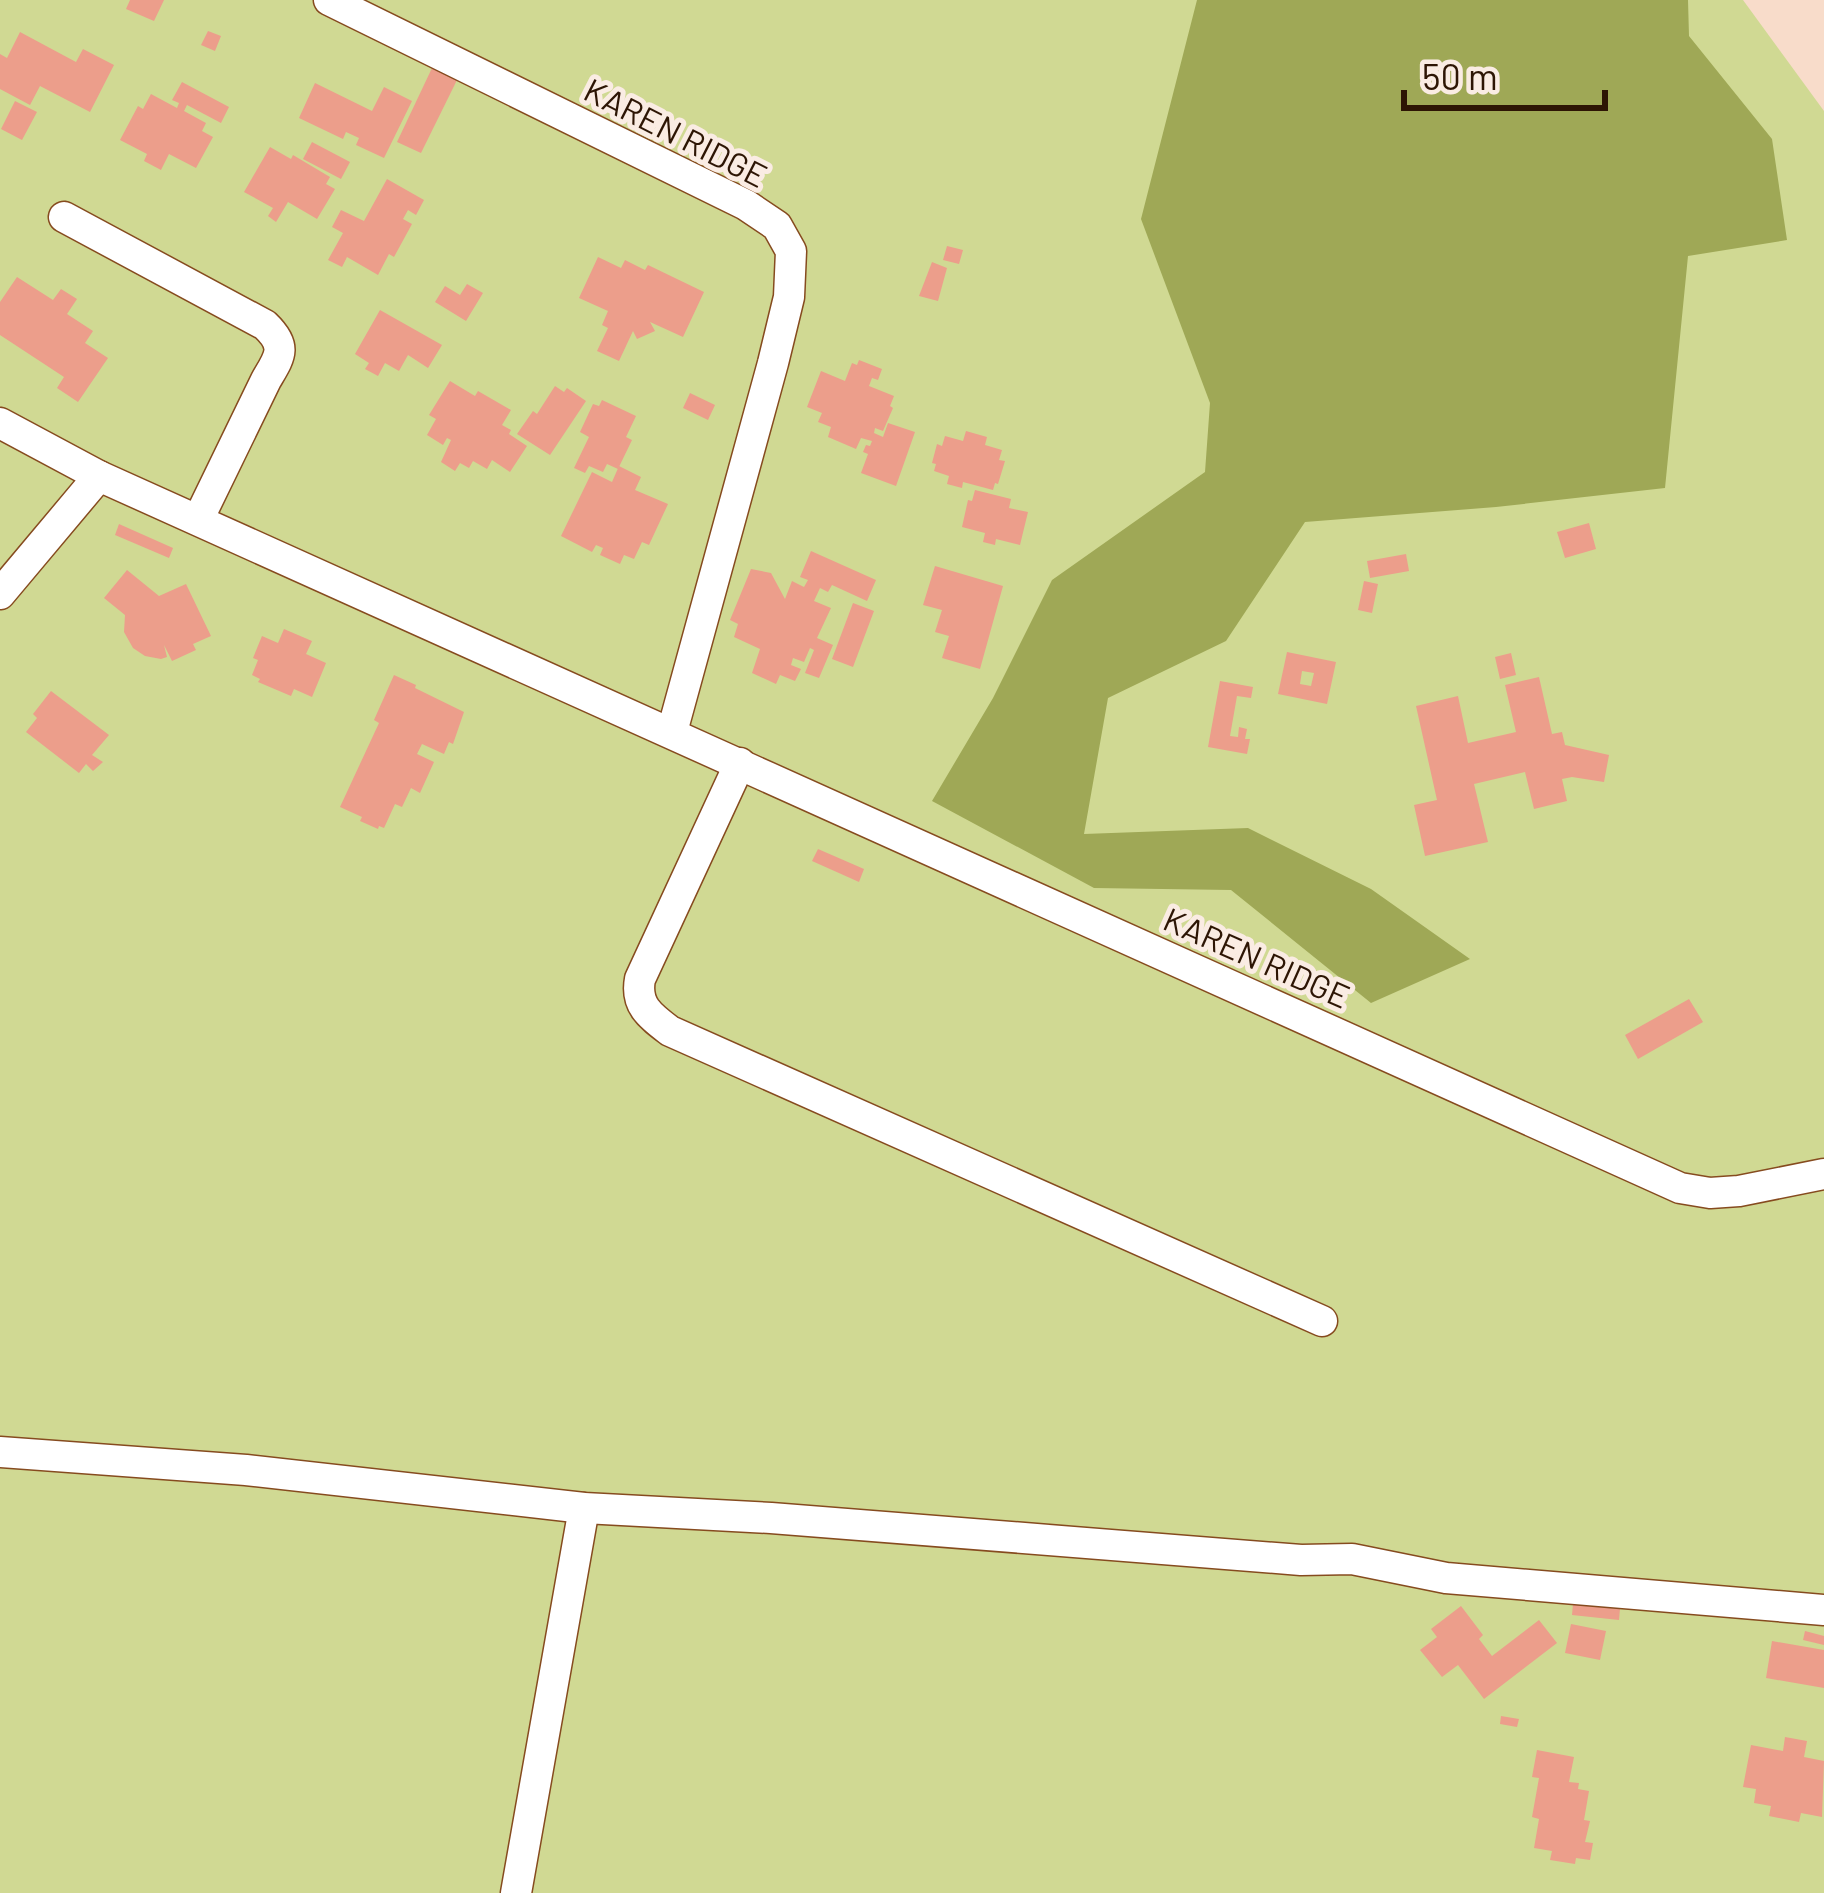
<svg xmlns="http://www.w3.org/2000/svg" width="1824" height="1893" viewBox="0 0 1824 1893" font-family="Barlow,sans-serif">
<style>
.green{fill:#d0d993}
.forest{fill:#9fa856}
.building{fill:#ec9e8b;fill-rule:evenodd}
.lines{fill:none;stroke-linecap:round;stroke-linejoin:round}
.minor-casing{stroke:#864b1f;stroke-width:33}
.minor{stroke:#fff;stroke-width:30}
.labels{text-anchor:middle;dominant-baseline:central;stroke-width:10;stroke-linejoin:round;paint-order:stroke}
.street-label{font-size:33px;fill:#2d1504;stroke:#faece3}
</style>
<rect width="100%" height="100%" fill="#f8dcca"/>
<path class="green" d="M0,0H1743L1824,111V1893H0Z"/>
<path class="forest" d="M1197,0H1688L1689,36L1772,139L1787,240L1688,256L1665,488L1496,507L1305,522L1226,641L1108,698L1084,834L1248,828L1371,889L1470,959L1371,1003L1231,890L1094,888L932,801L993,698L1052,580L1205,472L1210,403L1141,219Z"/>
<g class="building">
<path d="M130,0H164L154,21L126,9Z"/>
<path d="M208,31L221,36L215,51L201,45Z"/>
<path d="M20,32L76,62L83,49L114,65L90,112L40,86L30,105L0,89V54L7,58Z"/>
<path d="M432,68L457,80L421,153L397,142Z"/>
<path d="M182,82L229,107L221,123L187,105L184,111L206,123L202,131L213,137L196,168L169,154L161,170L144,161L147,154L120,140L138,106L143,109L151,94L177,108L179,103L172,100Z"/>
<path d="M315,83L372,111L384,87L412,101L384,158L356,145L359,138L346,132L343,139L299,118Z"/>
<path d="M15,101L37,112L22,140L1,129Z"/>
<path d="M312,142L350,162L341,179L303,159Z"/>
<path d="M270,147L291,159L293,155L330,177L326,184L335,189L317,219L288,202L276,222L268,216L273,208L244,192Z"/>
<path d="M387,179L424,200L416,215L408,210L403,219L412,224L394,257L389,254L378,275L347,257L342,267L328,260L343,233L332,227L341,210L364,221Z"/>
<path d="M947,246L963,250L959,264L943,260Z"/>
<path d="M598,257L621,268L625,260L645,270L648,265L704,292L683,337L650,322L655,331L637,339L633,331L619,361L597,351L608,328L602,325L608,311L579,298Z"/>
<path d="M932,262L947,268L938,301L919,296Z"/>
<path d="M17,277L53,300L61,289L77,299L67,314L93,331L85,343L108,358L78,402L57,388L64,377L0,335V302Z"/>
<path d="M467,284L483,293L466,321L435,302L445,286L460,295Z"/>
<path d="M380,310L442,345L428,368L408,355L399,371L385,363L378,376L365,369L369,363L355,354Z"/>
<path d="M859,360L882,369L878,380L872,378L869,386L894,396L890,406L893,408L883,431L875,428L874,433L883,437L888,423L915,432L896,486L861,473L868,454L863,452L866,445L870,446L872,441L861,438L856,449L828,437L831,427L818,422L822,413L807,407L821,371L845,381L852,363L857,365Z"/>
<path d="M450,381L475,396L478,391L511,410L502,425L511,430L509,434L527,446L510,472L492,460L487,469L473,461L469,468L460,463L455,471L441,462L451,440L447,438L443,445L427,435L436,419L429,415Z"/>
<path d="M555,386L564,392L567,388L586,401L550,455L517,434L533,411L537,414Z"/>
<path d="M690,393L715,405L708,420L683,408Z"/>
<path d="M602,400L636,416L626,437L632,440L618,469L607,464L603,472L589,466L585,473L574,468L589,437L580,432L593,404L599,406Z"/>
<path d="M966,431L987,437L985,445L1002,450L999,460L1005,461L998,484L995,483L993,490L963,482L962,488L947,484L949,476L934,471L936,464L932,463L937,444L942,446L945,436L963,441Z"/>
<path d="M619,466L641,477L635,490L668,504L649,545L642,542L634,559L624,555L620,564L600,555L603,548L596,545L592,552L561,536L592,472L612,482Z"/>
<path d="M975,490L1011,499L1009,508L1028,512L1020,545L996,539L995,545L983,542L985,533L962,527L968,500L972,501Z"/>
<path d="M1589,523L1596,549L1565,558L1557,532Z"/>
<path d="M119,524L173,548L169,558L115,535Z"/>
<path d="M811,551L876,580L867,601L832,585L828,592L820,588L814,601L831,608L817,638L833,645L819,678L805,673L814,650L810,648L804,662L793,658L791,665L801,669L795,681L780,675L776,684L752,673L760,649L734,637L738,624L730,620L751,569L771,573L785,599L792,581L804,587L808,580L800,577Z"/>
<path d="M1406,554L1409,571L1370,578L1367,561Z"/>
<path d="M935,566L1003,586L980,669L942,658L949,636L935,632L942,610L923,605Z"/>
<path d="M127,570L159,596L186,584L211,636L193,644L196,650L172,661L164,645L167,657L161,659L145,656L133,648L124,632L125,615L104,598Z"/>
<path d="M1364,581L1378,584L1372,613L1358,610Z"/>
<path d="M853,603L874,611L853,667L832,659Z"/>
<path d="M284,629L312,641L306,654L326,663L312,697L294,689L291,696L258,682L260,679L252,675L258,660L253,658L262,636L278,643Z"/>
<path d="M1287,652L1336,662L1327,704L1278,694ZM1302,671L1314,673L1311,686L1300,684Z"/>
<path d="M1511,653L1516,675L1500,679L1495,657Z"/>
<path d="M394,675L416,685L415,688L464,712L453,744L449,742L444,754L422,744L417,754L434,762L420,793L411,788L402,807L395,804L384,828L379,826L378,829L360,821L362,817L340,807L379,723L374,720Z"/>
<path d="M1539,677L1552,734L1562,732L1565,745L1609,755L1604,782L1572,777L1562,779L1567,801L1534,809L1525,772L1474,784L1488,842L1425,856L1414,805L1437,800L1416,706L1458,696L1468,743L1516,732L1505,685Z"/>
<path d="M1220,681L1253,687L1251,698L1237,696L1230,736L1238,737L1239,727L1247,729L1245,739H1250L1247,754L1208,747Z"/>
<path d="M51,691L109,735L92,755L103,762L93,771L86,764L79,773L26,732L37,718L33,714Z"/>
<path d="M818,849L864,869L859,882L812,861Z"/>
<path d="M1689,999L1703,1022L1638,1059L1625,1035Z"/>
<path d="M1574,1592L1621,1597L1619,1620L1572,1615Z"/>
<path d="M1461,1606L1483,1635L1479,1639L1492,1656L1539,1620L1557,1643L1484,1699L1458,1665L1442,1677L1420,1650L1437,1637L1431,1629Z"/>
<path d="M1571,1624L1606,1631L1600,1660L1565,1653Z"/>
<path d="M1805,1631L1824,1636V1645L1803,1640Z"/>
<path d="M1772,1641L1824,1650V1688L1766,1678Z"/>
<path d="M1501,1716L1519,1719L1517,1727L1500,1724Z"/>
<path d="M1785,1737L1807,1741L1804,1757L1824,1761L1822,1817L1801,1813L1799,1822L1769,1816L1771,1806L1754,1803L1756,1789L1743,1787L1751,1745L1783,1751Z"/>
<path d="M1537,1750L1574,1757L1569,1782L1579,1783L1578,1789L1589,1791L1584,1820L1590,1821L1585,1842L1593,1843L1590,1860L1576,1858L1575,1864L1550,1860L1552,1851L1534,1848L1539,1819L1532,1817L1539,1778L1532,1777Z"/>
</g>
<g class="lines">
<g class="minor-casing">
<g id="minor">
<path d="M329,0L746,205L777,226L791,251L789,297L773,363L672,732"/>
<path d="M64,217L265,325C288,347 280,356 266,380L198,520"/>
<path d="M0,423L99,476L1680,1188L1710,1193L1739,1191L1824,1174"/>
<path d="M0,594L99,476"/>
<path d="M740,763L640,979C635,1005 650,1016 670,1031L1322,1321"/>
<path d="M0,1452L246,1470L584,1508L771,1518L1301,1560L1352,1559L1446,1578L1824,1610"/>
<path d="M516,1893L584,1508"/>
</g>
</g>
<use href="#minor" class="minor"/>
</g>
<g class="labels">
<g class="street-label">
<text transform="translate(676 132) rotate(27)">KAREN RIDGE</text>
<text transform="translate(1257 957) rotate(24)">KAREN RIDGE</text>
</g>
</g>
<path d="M1404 90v18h201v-18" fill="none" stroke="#2d1504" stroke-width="6"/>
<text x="1422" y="90" font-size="36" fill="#2d1504" stroke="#faece3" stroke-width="9" paint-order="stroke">50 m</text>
</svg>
